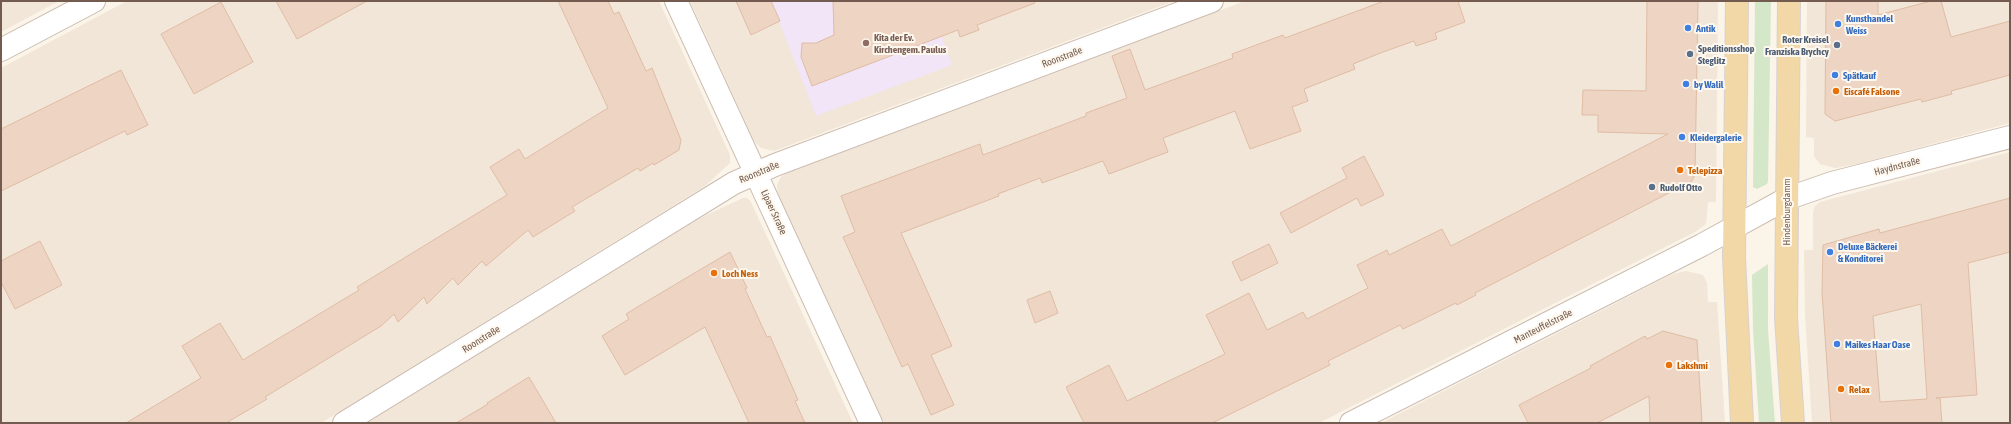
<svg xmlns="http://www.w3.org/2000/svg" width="2011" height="424" viewBox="0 0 2011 424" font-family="'Asap Condensed',sans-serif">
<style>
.residential{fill:#f2e6d8}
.education{fill:#f1e5f7}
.green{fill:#d4e7c8}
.building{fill:#eed5c3;stroke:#dfbca5;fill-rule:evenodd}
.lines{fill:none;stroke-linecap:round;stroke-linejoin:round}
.minor-casing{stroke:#ccbcb0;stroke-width:24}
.major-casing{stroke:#d8d1ce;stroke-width:24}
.minor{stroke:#fff;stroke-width:22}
.major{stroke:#f3d8a7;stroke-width:22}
.shop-dot{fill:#3f7fe0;stroke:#fef8ef;stroke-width:1.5}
.education-dot{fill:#8d6e63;stroke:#fef8ef;stroke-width:1.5}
.service-dot{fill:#5c6f8a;stroke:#fef8ef;stroke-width:1.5}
.food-dot{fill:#e8710a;stroke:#fef8ef;stroke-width:1.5}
.labels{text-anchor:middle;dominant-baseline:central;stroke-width:4;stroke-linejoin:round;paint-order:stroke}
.shop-label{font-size:10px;font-weight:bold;fill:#366cbe;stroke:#fef8ef;text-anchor:start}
.education-label{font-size:10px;font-weight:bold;fill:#785e54;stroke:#fef8ef;text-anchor:start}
.service-label{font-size:10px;font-weight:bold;fill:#4e5e75;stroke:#fef8ef;text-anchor:start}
.street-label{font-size:10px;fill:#735c4f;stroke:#fef8ef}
.food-label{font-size:10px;font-weight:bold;fill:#c56008;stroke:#fef8ef;text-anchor:start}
</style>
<rect width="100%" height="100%" fill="#fbf4e9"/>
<g class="residential">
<path d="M1,1H59L1,32Z"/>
<path d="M127,1H659L730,155V163L705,186L321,423H1V68Z"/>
<path d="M690,1H1174L774,151L761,148L754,141Z"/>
<path d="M1245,1H1718L1716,202H1708L1706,224L1695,232L1319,423H884L778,194L777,185L781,177L788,172Z"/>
<path d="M1807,1H2010V123L1857,164L1835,168L1820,164L1814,156V138L1806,137Z"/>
<path d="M2010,152V423H1812L1805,314L1804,250H1813V212L1815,206L1820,202Z"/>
<path d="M743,198H747L751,202L853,423H366L698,219Z"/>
<path d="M1686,271L1703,275L1707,283L1708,302H1717L1725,423H1381L1673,274Z"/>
</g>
<path class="education" d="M771,1H929L952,65L816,116Z"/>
<g class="green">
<path d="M1755,1H1771L1768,181L1767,184L1757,189L1753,187Z"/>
<path d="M1768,264V330L1775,423H1759L1753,330L1752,275Z"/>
</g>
<g class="building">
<path d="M276,1H367L297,39Z"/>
<path d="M558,1H608L614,14L619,12L646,71L652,68L681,140L679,150L654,165L653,163L640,171L638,168L572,207L575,211L533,237L528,230L486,266L482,261L458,285L453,278L427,304L424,297L398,322L394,314L381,326L265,397L267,399L226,423H126L201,378L182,346L220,323L243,360L359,290L357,287L507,195L490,167L519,149L525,159L608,108Z"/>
<path d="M736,1H771L780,21L751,35Z"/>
<path d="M833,1H1034L1035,3L977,25L979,30L960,37L958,30L812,86L801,57L802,43H816L834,35Z"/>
<path d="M1384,1H1458L1465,22L1435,33L1437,39L1416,46L1414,41L1383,52L1353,64L1355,69L1304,89L1308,101L1292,107L1301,131L1250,149L1235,111L1163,138L1168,152L1109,174L1103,161L1042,183L1040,178L998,194L999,196L901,233L952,346L931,355L954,405L931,415L908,364L902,367L843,237L855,232L841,196L980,144L983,155L1086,116V113L1127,98L1112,56L1130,49L1145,90L1233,58L1232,54L1283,35L1285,38Z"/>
<path d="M1647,1H1698L1695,174L1692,181L1475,293L1476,295L1457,305L1456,303L1403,329L1400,325L1328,361L1330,365L1212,423H1084L1066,387L1109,365L1127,401L1225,354L1206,315L1249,293L1267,330L1303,312L1307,319L1368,288L1357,265L1387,250L1389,255L1442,229L1451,246L1668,134L1598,132V115H1582L1583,90L1646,91Z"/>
<path d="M1826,1H1878V15L1931,1H1941L1951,37L2010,21V75L1951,91L1952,94L1922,102L1921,99L1835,121L1825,114Z"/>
<path d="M221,2L253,62L194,94L161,34Z"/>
<path d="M121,70L148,125L127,135L125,131L1,191V129Z"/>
<path d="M1364,156L1384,195L1361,206L1357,198L1291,233L1280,213L1347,178L1342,168Z"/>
<path d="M2010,198V252L1968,263L1977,395L1936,398H1940L1942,423H1831L1822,292L1823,245L1879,229L1880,233ZM1921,304L1927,399L1880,402L1873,316Z"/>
<path d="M40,241L62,285L15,309L1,282V261Z"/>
<path d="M1269,244L1278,263L1241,281L1232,262Z"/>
<path d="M730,252L747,288L745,289L767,337L770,336L798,400L795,401L805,423H749L705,327L625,375L602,336L629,319L626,314L639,306Z"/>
<path d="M1050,291L1058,313L1035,323L1027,300Z"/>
<path d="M1663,331L1697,340L1702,423H1650L1649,396L1597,423H1528L1519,405L1591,368L1590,366L1645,336L1647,339Z"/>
<path d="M529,377L556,423H456L488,404L487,403Z"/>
</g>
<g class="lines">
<g class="minor-casing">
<g id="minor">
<path d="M676,1L871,423"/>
<path d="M1,50L94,1"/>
<path d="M344,423L734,183L775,165L1212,1"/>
<path d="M1351,423L1702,245L1786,199L1832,183L2010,137"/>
</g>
</g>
<g class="major-casing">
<g id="major">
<path d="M1737,1L1734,257L1742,423"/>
<path d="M1789,1L1786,318L1793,423"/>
</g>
</g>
<use href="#minor" class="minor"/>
<use href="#major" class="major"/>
</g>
<g class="shop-dot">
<circle cx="1838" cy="24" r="4"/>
<circle cx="1688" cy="28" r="4"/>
<circle cx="1835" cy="75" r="4"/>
<circle cx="1686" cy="84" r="4"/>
<circle cx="1682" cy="137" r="4"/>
<circle cx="1830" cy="252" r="4"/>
<circle cx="1837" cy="344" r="4"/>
</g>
<circle class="education-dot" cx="866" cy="43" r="4"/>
<g class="service-dot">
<circle cx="1837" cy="45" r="4"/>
<circle cx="1690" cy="54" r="4"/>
<circle cx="1652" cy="187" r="4"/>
</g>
<g class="food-dot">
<circle cx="1836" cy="91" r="4"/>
<circle cx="1680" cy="170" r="4"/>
<circle cx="714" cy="273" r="4"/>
<circle cx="1669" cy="365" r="4"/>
<circle cx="1841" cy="389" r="4"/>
</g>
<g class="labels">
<g class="shop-label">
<text x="1846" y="18">Kunsthandel<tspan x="1846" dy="12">Weiss</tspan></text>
<text x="1696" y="28">Antik</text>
<text x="1843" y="75">Spätkauf</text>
<text x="1694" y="84">by Walil</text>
<text x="1690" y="137">Kleidergalerie</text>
<text x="1838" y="246">Deluxe Bäckerei<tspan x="1838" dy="12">&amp; Konditorei</tspan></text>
<text x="1845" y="344">Maikes Haar Oase</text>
</g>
<g class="education-label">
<text x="874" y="37">Kita der Ev.<tspan x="874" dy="12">Kirchengem. Paulus</tspan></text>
</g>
<g class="service-label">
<text x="1829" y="39" text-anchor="end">Roter Kreisel<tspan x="1829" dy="12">Franziska Brychcy</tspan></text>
<text x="1698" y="48">Speditionsshop<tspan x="1698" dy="12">Steglitz</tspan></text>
<text x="1660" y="187">Rudolf Otto</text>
</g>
<g class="street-label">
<text transform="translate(1062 57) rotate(-21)">Roonstraße</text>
<text transform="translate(1897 166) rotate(-15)">Haydnstraße</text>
<text transform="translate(759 172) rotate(-23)">Roonstraße</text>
<text transform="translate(774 212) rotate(65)">Lipaer Straße</text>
<text transform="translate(1786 212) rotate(-90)">Hindenburgdamm</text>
<text transform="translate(1543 326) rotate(-27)">Manteuffelstraße</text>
<text transform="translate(481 339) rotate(-32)">Roonstraße</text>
</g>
<g class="food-label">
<text x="1844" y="91">Eiscafé Falsone</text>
<text x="1688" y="170">Telepizza</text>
<text x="722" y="273">Loch Ness</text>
<text x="1677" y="365">Lakshmi</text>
<text x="1849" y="389">Relax</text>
</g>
</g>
<rect width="2011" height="424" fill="none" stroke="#735c4f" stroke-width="4"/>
</svg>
